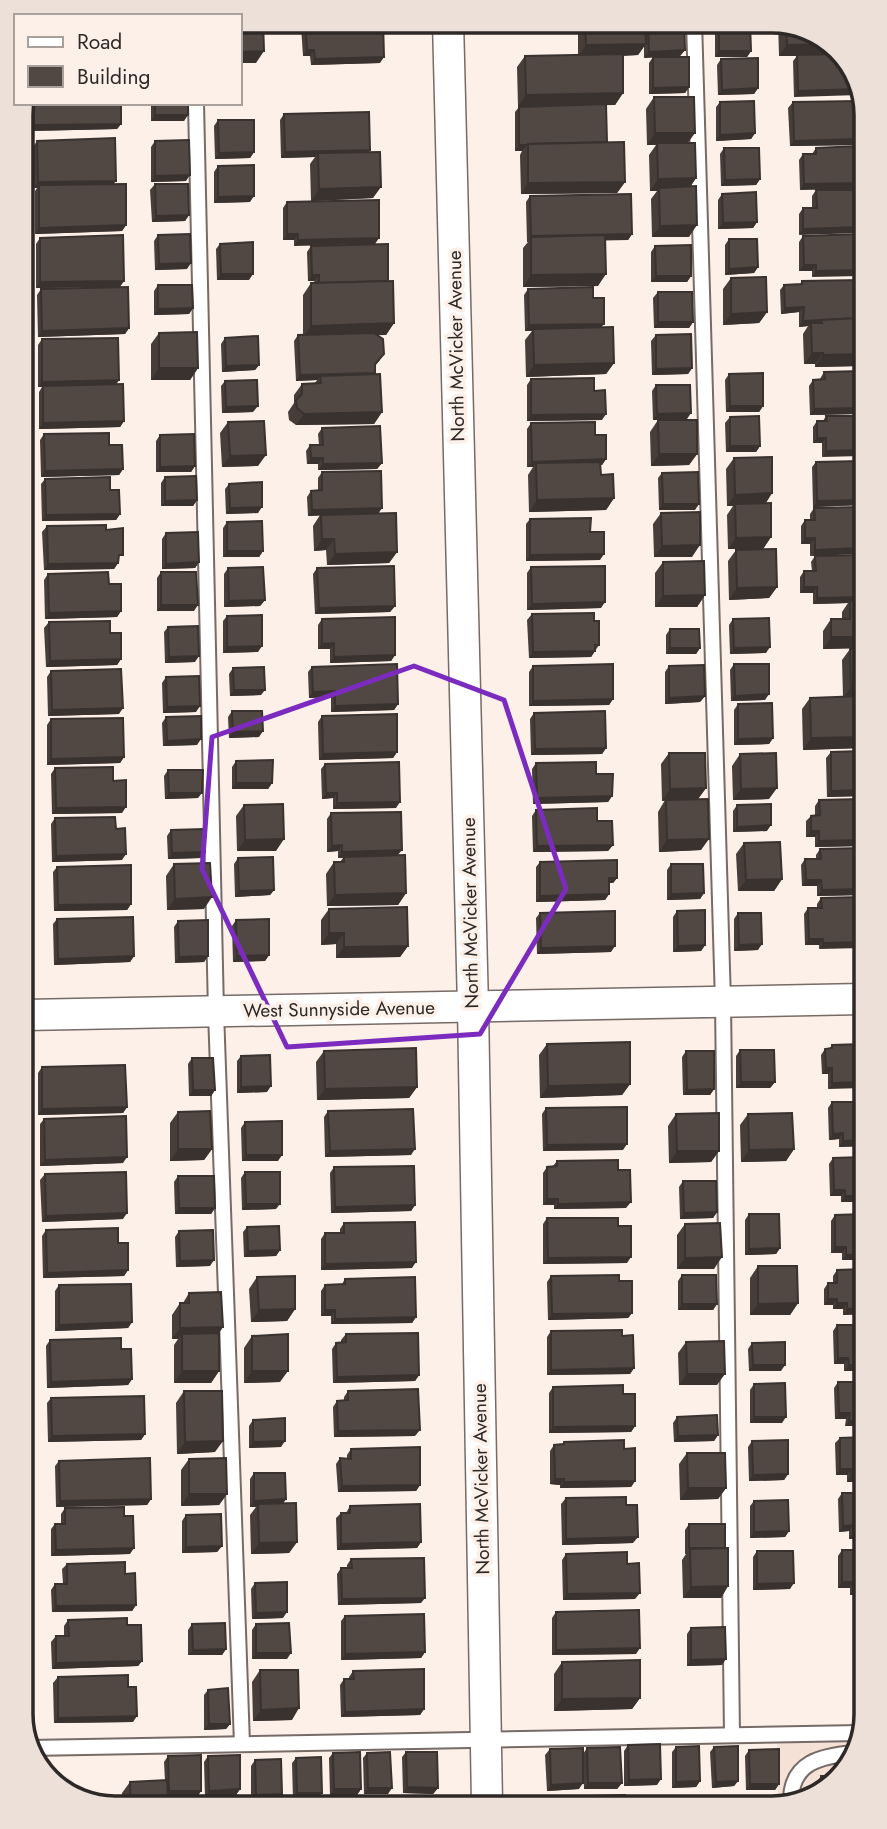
<svg xmlns="http://www.w3.org/2000/svg" width="887" height="1829" viewBox="0 0 887 1829" font-family="Jost,sans-serif">
<style>
.built{fill:#f6e1d7}
.lines{fill:none;stroke-linecap:round;stroke-linejoin:round}
.service-casing{stroke:#766b66;stroke-width:18}
.minor-casing{stroke:#766b66;stroke-width:33}
.service{stroke:#fff;stroke-width:14}
.minor{stroke:#fff;stroke-width:30}
.wall{fill:#473e3a}
.shaded-wall{fill:#39322f}
.building{fill:#524843;stroke:#39322f;stroke-width:2}
.marked{fill:none;stroke:#7b2cbf;stroke-width:5;stroke-linejoin:round}
.labels{text-anchor:middle;dominant-baseline:central;stroke-width:7;stroke-linejoin:round;paint-order:stroke}
.street-label{font-size:19px;fill:#2e2927;stroke:#fcf0e9}
.rim{fill:none;stroke:#2e2927;stroke-width:3.5}
</style>
<rect width="100%" height="100%" fill="#fcf0e9"/>
<path class="built" d="M859,1737L850,1766L807,1801H778L777,1738Z"/>
<g class="lines">
<g class="service-casing">
<g id="service">
<path d="M694,21L723,1002L732,1735"/>
<path d="M196,103L216,1012L242,1744"/>
<path d="M28,1748L860,1733"/>
<path d="M791,1801C791,1762 821,1756 854,1753"/>
</g>
</g>
<g class="minor-casing">
<g id="minor">
<path d="M448,21L473,1007L487,1804"/>
<path d="M25,1015L863,999"/>
</g>
</g>
<use href="#service" class="service"/>
<use href="#minor" class="minor"/>
</g>
<g class="wall">
<path d="M305,21H383L380,63L311,65L310,56H303L301,26Z"/>
<path d="M578,21H645V26L648,22L685,50L680,56L665,57L689,87L685,93L649,94V63L653,57L644,58V46L638,55L623,56V93L615,105H606L607,142L625,182L617,193L521,194L520,155L522,151H515V112L519,107L531,106H518L517,67L525,56L578,55Z"/>
<path d="M778,21L829,40L859,80L794,97L793,61L797,56H779Z"/>
<path d="M719,23L751,51L747,57H715V29Z"/>
<path d="M721,59L758,88L754,94L718,95L717,65Z"/>
<path d="M654,97L688,143L696,178L690,187L689,237H652L651,199L657,191H650L649,155L656,145H647L646,109Z"/>
<path d="M859,101V145L790,146L788,108L793,102Z"/>
<path d="M720,102L755,133L751,139L716,141V107Z"/>
<path d="M29,103H121V124L117,129L30,131Z"/>
<path d="M151,103H188L184,121H151Z"/>
<path d="M284,114L370,150L369,152L373,198L311,201L310,164L315,157L281,158L280,120Z"/>
<path d="M218,120L254,152L250,158L215,159L214,126Z"/>
<path d="M37,141L114,184L126,225L122,231L35,234V191L37,188H34L33,147Z"/>
<path d="M155,141L186,181L151,182V147Z"/>
<path d="M859,146L800,190L799,160L803,154H812L816,148Z"/>
<path d="M724,148L760,179L756,185L721,186L720,154Z"/>
<path d="M218,166L250,202L214,203V172Z"/>
<path d="M155,184L189,215L185,221L152,222L150,190Z"/>
<path d="M816,190H859L799,235V214L803,208H812V196Z"/>
<path d="M722,194L757,222L753,228L718,229V200Z"/>
<path d="M530,196L632,234L628,240H605L598,286L523,287V248L528,242H527L526,202Z"/>
<path d="M379,200L294,246V240H283V208L287,202Z"/>
<path d="M860,234L812,277V271H799V242L803,236Z"/>
<path d="M158,235L187,269L155,270L154,241Z"/>
<path d="M40,238L120,287L36,288V244Z"/>
<path d="M729,239L758,267L754,273L725,275V245Z"/>
<path d="M220,244L249,280H217L216,249Z"/>
<path d="M311,246L388,281L394,323L386,335H376L380,360L375,366L374,375L382,412L374,424L296,425L289,420L288,412L294,403V395L302,384L315,383L317,380L296,381L294,341L298,335H303V295L311,283H315L314,281H308L307,252Z"/>
<path d="M655,246L691,276L687,282H651V252Z"/>
<path d="M731,278L767,312L759,323L723,325V289Z"/>
<path d="M860,280V366L815,367V364H804L803,334L808,326L799,327V312L781,314L780,290L784,285L800,284L802,281Z"/>
<path d="M158,285L193,308L189,314L154,315V291Z"/>
<path d="M41,289L129,328L125,334L38,337L37,295Z"/>
<path d="M528,289L593,298L601,328L614,363L606,374L526,377L525,340L532,331H525L524,295Z"/>
<path d="M658,292L693,322L689,328H654L653,298Z"/>
<path d="M159,333L198,368L190,380H151V344Z"/>
<path d="M656,335L692,368L688,374L652,375L651,341Z"/>
<path d="M225,338L259,365L255,370L222,372L221,344Z"/>
<path d="M42,339L119,380L116,384L124,421L120,427L39,429V392L42,387H38V345Z"/>
<path d="M860,371V414L810,415L809,386L813,380L820,379L824,372Z"/>
<path d="M729,374L763,406L759,412H726L725,380Z"/>
<path d="M531,379L594,391L602,420L527,421V385Z"/>
<path d="M225,381L253,412L222,413L221,386Z"/>
<path d="M656,385L687,419L653,420L652,391Z"/>
<path d="M826,416H860L822,457V443H813V427L817,421H823Z"/>
<path d="M730,417L760,446L756,452H726L725,423Z"/>
<path d="M658,420L697,454L689,465L651,466L650,432Z"/>
<path d="M228,422L258,466L222,467L220,433Z"/>
<path d="M531,423L595,435L606,459L602,465H600L601,475L614,498L606,510L529,512L528,475L533,467H527V429Z"/>
<path d="M322,428L382,463L377,469L318,470V464H307L306,451L310,445H319L318,434Z"/>
<path d="M44,434L109,445L123,469L119,475L41,477L40,440Z"/>
<path d="M160,435L195,466L191,472H156V441Z"/>
<path d="M734,458L772,493L766,503L771,537L763,549H728L727,515L733,506H727L726,469Z"/>
<path d="M861,461V505L813,507L812,467L816,462Z"/>
<path d="M322,472L378,513L397,552L389,563L327,565L326,550L314,551L313,526L320,515L308,516L307,497L311,491L318,490V478Z"/>
<path d="M662,473L695,510H659L658,478Z"/>
<path d="M165,477L197,500L193,506H161V483Z"/>
<path d="M45,479L110,490L120,514L116,520L42,521L41,484Z"/>
<path d="M229,484L258,513L226,514L225,489Z"/>
<path d="M861,507L810,556V544H801V526L805,520H810V514L814,508Z"/>
<path d="M661,513L692,557H654L653,524Z"/>
<path d="M530,519L590,532L600,560L526,561V524Z"/>
<path d="M227,522L263,551L259,557H223V528Z"/>
<path d="M47,526L106,530L119,561H118V563L114,569L44,570L42,532Z"/>
<path d="M166,533L199,562L195,568L162,569V539Z"/>
<path d="M736,550L777,587L769,598L729,600L728,561Z"/>
<path d="M861,555V648L823,649V631L831,619H842V612L848,603L813,604V593H800V577L804,571H812L811,562L815,556Z"/>
<path d="M663,562L705,595L697,607H655V573Z"/>
<path d="M531,567L601,608L527,610V573Z"/>
<path d="M228,568L265,600L260,606L224,607V574Z"/>
<path d="M317,568L395,606L390,612L315,614L313,574Z"/>
<path d="M161,572L194,611H157V578Z"/>
<path d="M48,574L109,584L121,611L117,617L45,619L44,580Z"/>
<path d="M532,614L594,621L599,645L591,657L529,658L527,620Z"/>
<path d="M227,616L258,652L223,653V621Z"/>
<path d="M322,619L395,655L391,661L330,663V649H318V625Z"/>
<path d="M733,619L766,653L730,654L729,625Z"/>
<path d="M49,622L110,633L121,659L117,665L46,667L44,628Z"/>
<path d="M168,627L195,662L165,663L164,632Z"/>
<path d="M670,629L700,648L696,654H666V635Z"/>
<path d="M850,649H861L862,748L803,750L802,709L810,698L843,697L842,660Z"/>
<path d="M734,664L765,700L731,701L730,670Z"/>
<path d="M533,666L613,699L609,705L529,706V672Z"/>
<path d="M669,666L705,696L700,702L665,704V672Z"/>
<path d="M312,667L398,704L394,710L331,712V697L309,698L308,672Z"/>
<path d="M233,668L261,695L230,696L229,674Z"/>
<path d="M51,671L119,714L48,716L47,677Z"/>
<path d="M166,677L196,712L163,713L162,683Z"/>
<path d="M738,704L773,738L769,744L734,745V710Z"/>
<path d="M232,711L259,737L229,738L228,717Z"/>
<path d="M534,713L606,748L602,754L531,755L530,719Z"/>
<path d="M322,716L397,752L393,758L319,760L318,722Z"/>
<path d="M166,717L197,745L163,746L162,723Z"/>
<path d="M51,719L124,757L120,763L47,765V725Z"/>
<path d="M862,751V796L827,797L826,758L831,752Z"/>
<path d="M669,753L706,788L698,799L701,850L659,852L658,812L665,800L662,801L661,764Z"/>
<path d="M740,754L769,799L733,800L732,766Z"/>
<path d="M236,761L272,783L268,789H232V767Z"/>
<path d="M536,763L612,796L608,802L533,804L532,769Z"/>
<path d="M325,764L396,808L333,809V798L322,799L321,769Z"/>
<path d="M55,768L113,781L122,813L52,814L51,774Z"/>
<path d="M168,770L198,798L165,799L164,776Z"/>
<path d="M862,799V846L815,847V837H806V821L811,816L815,815V806L819,800Z"/>
<path d="M244,805L276,851H237L236,816Z"/>
<path d="M737,805L767,831L733,832V811Z"/>
<path d="M536,810L597,821L613,845L608,851L533,852L532,816Z"/>
<path d="M331,813L398,855L406,893L398,905L327,906L326,874L334,862H340L343,858H338V851L327,852V819Z"/>
<path d="M55,818L116,829L122,860L52,862L51,824Z"/>
<path d="M171,830L205,852L201,858L168,859L167,836Z"/>
<path d="M744,843L782,879L774,891H738L736,854Z"/>
<path d="M862,848V895L817,896V886H802L801,865L805,859H816V855L820,849Z"/>
<path d="M238,858L274,890L270,895L235,897L234,864Z"/>
<path d="M540,862L617,878L613,883H609V894L605,900L536,902V867Z"/>
<path d="M174,864L204,909L167,910L166,876Z"/>
<path d="M671,864L704,893L700,899L667,900V870Z"/>
<path d="M57,867L131,904L127,910L54,911L53,872Z"/>
<path d="M862,897L819,949V945H805L804,914L808,908H817V904L821,898Z"/>
<path d="M329,909L408,946L400,957L336,958V944L321,945V920Z"/>
<path d="M677,911L705,945L701,951L673,952V917Z"/>
<path d="M540,913L611,952L537,954L536,918Z"/>
<path d="M738,913L758,950L734,951V919Z"/>
<path d="M57,919L134,956L130,962L54,965L53,924Z"/>
<path d="M236,920L269,955L265,961L233,962L232,926Z"/>
<path d="M178,921L208,956L204,962L175,963L174,927Z"/>
<path d="M547,1044L630,1084L622,1095L540,1098L539,1055Z"/>
<path d="M863,1044L828,1089V1074H822L821,1055L825,1049H829L832,1045Z"/>
<path d="M740,1050L775,1082L770,1088H736V1056Z"/>
<path d="M324,1051L417,1087L409,1098L317,1100L316,1062Z"/>
<path d="M686,1051L714,1089L710,1095H683L682,1057Z"/>
<path d="M241,1056L267,1092L237,1093V1061Z"/>
<path d="M192,1058L215,1090L211,1096H189L188,1064Z"/>
<path d="M42,1067L127,1107L123,1113L38,1115V1073Z"/>
<path d="M832,1102H863L864,1146L839,1147V1139L829,1140L828,1108Z"/>
<path d="M546,1108L623,1150L543,1151L542,1114Z"/>
<path d="M328,1111L411,1155L325,1157L324,1117Z"/>
<path d="M178,1112L212,1149L204,1160L170,1161V1123Z"/>
<path d="M676,1114L719,1151L711,1162L669,1163L668,1126Z"/>
<path d="M748,1114L794,1149L786,1161L741,1162L740,1125Z"/>
<path d="M44,1119L123,1163L40,1166V1124Z"/>
<path d="M245,1122L278,1161H242L241,1128Z"/>
<path d="M833,1158L864,1202H841V1196H830L829,1164Z"/>
<path d="M557,1161L618,1170L626,1208L554,1209V1205H543V1173L547,1167L553,1166Z"/>
<path d="M334,1167L415,1205L411,1211L331,1213L330,1173Z"/>
<path d="M245,1172L276,1209L242,1210L241,1178Z"/>
<path d="M45,1174L123,1219L42,1222L40,1180Z"/>
<path d="M178,1176L215,1208L211,1214H175L174,1182Z"/>
<path d="M683,1181L717,1212L713,1218L680,1219L679,1187Z"/>
<path d="M749,1214L780,1248L776,1254L745,1255V1220Z"/>
<path d="M835,1215L864,1260H842V1253H831V1221Z"/>
<path d="M547,1218L618,1226L627,1263L543,1264V1224Z"/>
<path d="M344,1223L412,1268L321,1270V1239L325,1233H340V1229Z"/>
<path d="M685,1224L714,1269H677V1235Z"/>
<path d="M247,1227L280,1250L276,1256L244,1257L243,1232Z"/>
<path d="M46,1230L118,1243L128,1270L124,1276L43,1278L42,1236Z"/>
<path d="M179,1231L210,1266L176,1267L175,1237Z"/>
<path d="M758,1266L798,1303L790,1315H750V1278Z"/>
<path d="M837,1270L864,1314L843,1315V1309H833V1305H824V1289L828,1283H833V1276Z"/>
<path d="M682,1275L717,1304L713,1310H678V1281Z"/>
<path d="M551,1276L619,1281L632,1313L628,1318L548,1320L547,1282Z"/>
<path d="M257,1277L295,1309L287,1321L251,1322L249,1289Z"/>
<path d="M345,1279L416,1317L412,1323L331,1324V1316H321V1291L325,1285L342,1284Z"/>
<path d="M59,1285L132,1322L128,1328L55,1331V1291Z"/>
<path d="M189,1293L223,1327L219,1333V1371L211,1383H174V1345L178,1339H172V1315L180,1303H183Z"/>
<path d="M837,1325H864L865,1371H844V1364H834L833,1331Z"/>
<path d="M551,1331L622,1336L634,1368L630,1374L547,1375V1337Z"/>
<path d="M346,1334L419,1375L415,1381L333,1383L332,1349L336,1343L341,1342V1340Z"/>
<path d="M252,1336L280,1382L244,1383V1348Z"/>
<path d="M50,1340L121,1349L132,1379L128,1385L47,1388L46,1346Z"/>
<path d="M686,1342L717,1385H679L678,1353Z"/>
<path d="M752,1343L781,1371H749L748,1349Z"/>
<path d="M838,1382H865V1426H845L846,1419H835L834,1388Z"/>
<path d="M754,1384L782,1423H750V1390Z"/>
<path d="M553,1387L623,1394L635,1426L631,1432L549,1433V1393Z"/>
<path d="M184,1391L215,1452L177,1454L176,1403Z"/>
<path d="M348,1391L415,1436L334,1437L333,1407L337,1401L344,1400V1397Z"/>
<path d="M51,1398L145,1434L141,1440L48,1442L47,1403Z"/>
<path d="M677,1417L718,1435L714,1441L674,1442L673,1423Z"/>
<path d="M253,1420L281,1447L249,1448V1426Z"/>
<path d="M840,1438L865,1482H847V1475H836L835,1443Z"/>
<path d="M752,1441L788,1474L784,1480L749,1481L748,1447Z"/>
<path d="M564,1442L624,1449L635,1481L631,1487L560,1488V1485L550,1484V1451L554,1445L562,1444Z"/>
<path d="M351,1449L420,1485L416,1491L338,1492L336,1464L340,1458L347,1459V1455Z"/>
<path d="M687,1453L726,1488L718,1499L680,1500L679,1464Z"/>
<path d="M189,1459L227,1494L219,1505L181,1506V1470Z"/>
<path d="M59,1461L151,1499L147,1505L56,1507L55,1466Z"/>
<path d="M254,1473L286,1499L283,1503L297,1542L289,1553L251,1554L250,1515L256,1507H250V1479Z"/>
<path d="M842,1493L865,1538L849,1539V1531L839,1532L838,1499Z"/>
<path d="M566,1498L626,1505L633,1543L562,1545L561,1504Z"/>
<path d="M754,1501L789,1531L785,1537L750,1538V1506Z"/>
<path d="M350,1506L421,1542L417,1548L337,1550L336,1518L341,1513H346Z"/>
<path d="M65,1508L124,1516L130,1554L51,1556V1529L55,1524H61V1514Z"/>
<path d="M186,1515L222,1546L217,1552L182,1553V1521Z"/>
<path d="M689,1524L725,1548L728,1586L721,1598H683L682,1560L686,1554H685V1530Z"/>
<path d="M842,1550H865V1595H850V1588H838V1556Z"/>
<path d="M757,1551L790,1589L753,1590V1557Z"/>
<path d="M566,1554L627,1564L635,1599L563,1600L562,1560Z"/>
<path d="M351,1559L421,1603L338,1605L337,1574L341,1568H347V1565Z"/>
<path d="M67,1564L125,1574L136,1605L132,1611L52,1612L51,1590L55,1584H63L62,1569Z"/>
<path d="M255,1583L283,1618L252,1619L251,1589Z"/>
<path d="M556,1612L636,1654L552,1655V1618Z"/>
<path d="M345,1616L425,1652L421,1658L341,1660V1621Z"/>
<path d="M68,1620L127,1625L142,1661L138,1666L52,1669L51,1642L56,1636H64V1626Z"/>
<path d="M192,1624L226,1649L222,1655H188V1630Z"/>
<path d="M256,1624L287,1659H252V1630Z"/>
<path d="M691,1628L722,1665L687,1666V1634Z"/>
<path d="M562,1662L640,1698L632,1709L554,1711V1674Z"/>
<path d="M260,1670L292,1720L253,1721L252,1682Z"/>
<path d="M353,1671L424,1709L420,1715L341,1717L340,1685L344,1679H349V1677Z"/>
<path d="M58,1677L128,1687L133,1722L54,1723L53,1683Z"/>
<path d="M208,1690L230,1724L226,1729L204,1730V1695Z"/>
<path d="M628,1745L657,1785L624,1786V1751Z"/>
<path d="M676,1747L700,1781L696,1787L672,1788V1752Z"/>
<path d="M714,1747L738,1781L734,1786L712,1788L710,1752Z"/>
<path d="M587,1748L622,1783L617,1789H584L583,1754Z"/>
<path d="M550,1749L579,1789L547,1791L545,1755Z"/>
<path d="M749,1750L779,1784L775,1790H746L745,1756Z"/>
<path d="M406,1752L438,1788L433,1794L403,1793L402,1757Z"/>
<path d="M333,1753L361,1789L357,1795H330L329,1758Z"/>
<path d="M367,1753L388,1794H364L363,1758Z"/>
<path d="M168,1756L201,1791L197,1797H167L168,1807L113,1808L122,1807V1793L130,1782L165,1781L164,1762Z"/>
<path d="M208,1756L240,1789L236,1795L205,1797L204,1762Z"/>
<path d="M296,1758L322,1793L318,1798L293,1799L292,1763Z"/>
<path d="M255,1760L278,1800L251,1801V1766Z"/>
<path d="M835,1764L850,1766L817,1793V1782L821,1776H831V1770Z"/>
<path d="M591,1796L626,1803H586Z"/>
</g>
<g class="shaded-wall">
<path d="M646,44L638,55L578,57L586,45Z"/>
<path d="M831,44L840,55L779,56L787,45Z"/>
<path d="M307,50H314L310,56H303Z"/>
<path d="M685,50L680,56L644,58L649,52Z"/>
<path d="M264,51L256,63H240V52Z"/>
<path d="M719,51H751L747,57H715Z"/>
<path d="M384,57L380,63L311,65L315,59Z"/>
<path d="M689,87L685,93L649,94L653,88Z"/>
<path d="M758,88L754,94L718,95L722,90Z"/>
<path d="M859,89V95L794,97L798,91Z"/>
<path d="M623,93L615,105L518,106L526,95Z"/>
<path d="M155,115H188L184,121H151Z"/>
<path d="M121,124L117,129L30,131L34,125Z"/>
<path d="M655,133H695L687,144L647,145Z"/>
<path d="M755,133L751,139L716,141L720,135Z"/>
<path d="M859,139V145L790,146L794,141Z"/>
<path d="M519,145H527L522,151H515Z"/>
<path d="M370,150L366,156L318,153L315,157L281,158L285,152Z"/>
<path d="M254,152L250,158L215,159L219,153Z"/>
<path d="M190,175L186,181L151,182L155,176Z"/>
<path d="M696,178L688,190L659,188L657,191H650L658,179Z"/>
<path d="M760,179L756,185L721,186L725,180Z"/>
<path d="M116,181L112,186L39,185L37,188H34L38,182Z"/>
<path d="M625,182L617,193L521,194L528,183Z"/>
<path d="M859,183V189L800,190L804,184Z"/>
<path d="M381,187L373,198L311,201L319,189Z"/>
<path d="M254,196L250,202L214,203L218,197Z"/>
<path d="M189,215L185,221L152,222L156,216Z"/>
<path d="M757,222L753,228L718,229L723,223Z"/>
<path d="M126,225L122,231L35,234L39,228Z"/>
<path d="M697,225L689,237H652L660,226Z"/>
<path d="M860,227V233L799,235L803,229Z"/>
<path d="M287,234H298L294,240H283Z"/>
<path d="M632,234L628,240L531,242V237L527,242L531,236Z"/>
<path d="M379,238L375,244L294,246L298,240Z"/>
<path d="M191,263L187,269L155,270L159,264Z"/>
<path d="M804,265H816L812,271H799Z"/>
<path d="M758,267L754,273L725,275L729,269Z"/>
<path d="M860,270V276L812,277L816,271Z"/>
<path d="M221,274H253L249,280H217Z"/>
<path d="M606,274L598,286L523,287L531,275Z"/>
<path d="M312,275H319L314,281H308Z"/>
<path d="M656,276H691L687,282H651Z"/>
<path d="M124,281L120,287L36,288L40,282Z"/>
<path d="M804,307L799,312L781,314L785,308Z"/>
<path d="M193,308L189,314L154,315L158,309Z"/>
<path d="M767,312L759,323L723,325L731,314Z"/>
<path d="M821,320L817,326L811,323L808,326L799,327L803,321Z"/>
<path d="M658,322H693L689,328H654Z"/>
<path d="M394,323L386,335L303,337L311,326Z"/>
<path d="M604,324L600,329H533L532,331H525L529,325Z"/>
<path d="M129,328L125,334L38,337L42,331Z"/>
<path d="M812,353H823L815,364H804Z"/>
<path d="M860,354V366L815,367L823,355Z"/>
<path d="M614,363L606,374L526,377L534,365Z"/>
<path d="M259,365L255,370L222,372L226,366Z"/>
<path d="M159,368H198L190,380H151Z"/>
<path d="M692,368L688,374L652,375L656,369Z"/>
<path d="M375,373L370,379L320,376L317,380L296,381L300,375Z"/>
<path d="M119,380L115,386L38,387L42,382Z"/>
<path d="M258,406L253,412L222,413L226,407Z"/>
<path d="M730,406H763L759,412H726Z"/>
<path d="M860,408V414L810,415L814,409Z"/>
<path d="M382,412L374,424L296,425L304,414Z"/>
<path d="M691,413L687,419L653,420L657,414Z"/>
<path d="M606,414L602,420L527,421L531,415Z"/>
<path d="M124,421L120,427L39,429L43,423Z"/>
<path d="M817,438H826L822,443H813Z"/>
<path d="M730,446H760L756,452H726Z"/>
<path d="M861,450V456L822,457L826,451Z"/>
<path d="M659,454H697L689,465L651,466Z"/>
<path d="M266,455L258,466L222,467L230,456Z"/>
<path d="M311,458H323L318,464H307Z"/>
<path d="M606,459L602,465L536,467V463L533,467H527L532,462Z"/>
<path d="M382,463L377,469L318,470L323,464Z"/>
<path d="M195,466L191,472H156L160,467Z"/>
<path d="M123,469L119,475L41,477L45,471Z"/>
<path d="M772,493L764,505L735,504L733,506H727L735,495Z"/>
<path d="M614,498L606,510L529,512L537,500Z"/>
<path d="M197,500L193,506H161L165,501Z"/>
<path d="M861,500V505L813,507L817,501Z"/>
<path d="M663,504H699L695,510H659Z"/>
<path d="M262,507L258,513L226,514L230,508Z"/>
<path d="M382,508L378,514L308,516L312,510Z"/>
<path d="M120,514L116,520L42,521L46,515Z"/>
<path d="M771,537L763,549H728L736,538Z"/>
<path d="M805,538H815L810,544H801Z"/>
<path d="M322,539H334L326,550L314,551Z"/>
<path d="M700,545L692,557H654L662,546Z"/>
<path d="M861,548V554L810,556L815,550Z"/>
<path d="M227,551H263L259,557H223Z"/>
<path d="M397,552L389,563L327,565L335,554Z"/>
<path d="M604,554L600,560L526,561L530,555Z"/>
<path d="M199,562L195,568L162,569L166,564Z"/>
<path d="M118,563L114,569L44,570L48,564Z"/>
<path d="M777,587L769,598L729,600L737,588Z"/>
<path d="M804,587H817L813,593H800Z"/>
<path d="M705,595L697,607H655L663,596Z"/>
<path d="M861,597V602L850,601L848,603L813,604L817,598Z"/>
<path d="M265,600L260,606L224,607L229,601Z"/>
<path d="M605,602L601,608L527,610L532,604Z"/>
<path d="M161,605H198L194,611H157Z"/>
<path d="M395,606L390,612L315,614L319,608Z"/>
<path d="M121,611L117,617L45,619L49,613Z"/>
<path d="M831,637H861V648L823,649Z"/>
<path d="M334,643L330,649H318L322,644Z"/>
<path d="M262,646L258,652L223,653L227,647Z"/>
<path d="M770,647L766,653L730,654L734,648Z"/>
<path d="M670,648H700L696,654H666Z"/>
<path d="M595,651L591,657L529,658L533,652Z"/>
<path d="M395,655L391,661L330,663L334,657Z"/>
<path d="M199,656L195,662L165,663L169,657Z"/>
<path d="M121,659L117,665L46,667L50,661Z"/>
<path d="M851,687H862V698L843,699Z"/>
<path d="M234,690H265L261,695L230,696Z"/>
<path d="M335,691L331,697L309,698L313,692Z"/>
<path d="M769,694L765,700L731,701L735,696Z"/>
<path d="M705,696L700,702L665,704L669,698Z"/>
<path d="M613,699L609,705L529,706L533,701Z"/>
<path d="M398,704L394,710L331,712L335,706Z"/>
<path d="M200,706L196,712L163,713L167,707Z"/>
<path d="M123,708L119,714L48,716L52,710Z"/>
<path d="M263,731L259,737L229,738L233,732Z"/>
<path d="M862,737V748L803,750L811,738Z"/>
<path d="M773,738L769,744L734,745L738,739Z"/>
<path d="M201,739L197,745L163,746L167,741Z"/>
<path d="M606,748L602,754L531,755L535,749Z"/>
<path d="M397,752L393,758L319,760L323,754Z"/>
<path d="M124,757L120,763L47,765L51,759Z"/>
<path d="M236,783H272L268,789H232Z"/>
<path d="M706,788L698,799L662,801L670,789Z"/>
<path d="M777,788L769,799L733,800L741,789Z"/>
<path d="M862,790V796L827,797L831,791Z"/>
<path d="M169,793H202L198,798L165,799Z"/>
<path d="M326,793H337L333,798L322,799Z"/>
<path d="M612,796L608,802L533,804L537,798Z"/>
<path d="M400,802L396,808L333,809L337,803Z"/>
<path d="M126,807L122,813L52,814L56,808Z"/>
<path d="M771,825L767,831L733,832L737,827Z"/>
<path d="M811,831H819L815,837H806Z"/>
<path d="M284,839L276,851H237L245,840Z"/>
<path d="M709,839L701,850L659,852L667,840Z"/>
<path d="M862,840V846L815,847L819,841Z"/>
<path d="M342,845L338,851L327,852L332,846Z"/>
<path d="M613,845L608,851L533,852L537,846Z"/>
<path d="M402,850L397,856L338,858L342,852Z"/>
<path d="M205,852L201,858L168,859L172,853Z"/>
<path d="M126,854L122,860L52,862L56,856Z"/>
<path d="M609,878H617L613,883H605Z"/>
<path d="M782,879L774,891H738L746,880Z"/>
<path d="M806,880H821L817,886H802Z"/>
<path d="M862,889V895L817,896L822,890Z"/>
<path d="M274,890L270,895L235,897L239,891Z"/>
<path d="M406,893L398,905L327,906L335,895Z"/>
<path d="M704,893L700,899L667,900L671,894Z"/>
<path d="M609,894L605,900L536,902L540,896Z"/>
<path d="M212,897L204,909L167,910L175,899Z"/>
<path d="M131,904L127,910L54,911L58,905Z"/>
<path d="M329,933H344L336,944L321,945Z"/>
<path d="M809,939H823L819,945H805Z"/>
<path d="M863,942V948L819,949L823,943Z"/>
<path d="M762,944L758,950L734,951L739,945Z"/>
<path d="M705,945L701,951L673,952L678,946Z"/>
<path d="M408,946L400,957L336,958L344,947Z"/>
<path d="M615,946L611,952L537,954L541,948Z"/>
<path d="M269,955L265,961L233,962L237,956Z"/>
<path d="M134,956L130,962L54,965L58,959Z"/>
<path d="M208,956L204,962L175,963L179,957Z"/>
<path d="M826,1068H832L828,1074H822Z"/>
<path d="M741,1082H775L770,1088H736Z"/>
<path d="M863,1082V1088L828,1089L832,1083Z"/>
<path d="M630,1084L622,1095L540,1098L548,1086Z"/>
<path d="M271,1086L267,1092L237,1093L241,1087Z"/>
<path d="M417,1087L409,1098L317,1100L325,1089Z"/>
<path d="M714,1089L710,1095H683L687,1090Z"/>
<path d="M193,1090H215L211,1096H189Z"/>
<path d="M127,1107L123,1113L38,1115L42,1109Z"/>
<path d="M843,1133L839,1139L829,1140L833,1134Z"/>
<path d="M864,1140V1146L839,1147L843,1141Z"/>
<path d="M627,1144L623,1150L543,1151L547,1145Z"/>
<path d="M178,1149H212L204,1160L170,1161Z"/>
<path d="M415,1149L411,1155L325,1157L330,1151Z"/>
<path d="M794,1149L786,1161L741,1162L749,1150Z"/>
<path d="M677,1151H719L711,1162L669,1163Z"/>
<path d="M246,1155H282L278,1161H242Z"/>
<path d="M127,1157L123,1163L40,1166L45,1160Z"/>
<path d="M834,1190H845L841,1196H830Z"/>
<path d="M845,1196H864V1202H841Z"/>
<path d="M547,1199H558L554,1205H543Z"/>
<path d="M631,1202L626,1208L554,1209L558,1204Z"/>
<path d="M246,1204H280L276,1209L242,1210Z"/>
<path d="M415,1205L411,1211L331,1213L335,1207Z"/>
<path d="M179,1208H215L211,1214H175Z"/>
<path d="M717,1212L713,1218L680,1219L684,1213Z"/>
<path d="M127,1213L123,1219L42,1222L46,1216Z"/>
<path d="M835,1247H846L842,1253H831Z"/>
<path d="M780,1248L776,1254L745,1255L749,1249Z"/>
<path d="M280,1250L276,1256L244,1257L248,1251Z"/>
<path d="M864,1254V1260H842L846,1255Z"/>
<path d="M631,1257L627,1263L543,1264L548,1258Z"/>
<path d="M722,1257L714,1269H677L685,1258Z"/>
<path d="M214,1260L210,1266L176,1267L180,1261Z"/>
<path d="M416,1262L412,1268L321,1270L325,1264Z"/>
<path d="M128,1270L124,1276L43,1278L47,1273Z"/>
<path d="M828,1299H837L833,1305H824Z"/>
<path d="M798,1303L790,1315H750L758,1304Z"/>
<path d="M837,1303H847L843,1309H833Z"/>
<path d="M682,1304H717L713,1310H678Z"/>
<path d="M864,1308V1314L843,1315L847,1309Z"/>
<path d="M295,1309L287,1321L251,1322L259,1310Z"/>
<path d="M325,1310H335L331,1316H321Z"/>
<path d="M632,1313L628,1318L548,1320L552,1314Z"/>
<path d="M416,1317L412,1323L331,1324L335,1319Z"/>
<path d="M132,1322L128,1328L55,1331L59,1325Z"/>
<path d="M223,1327L215,1338L182,1334L178,1339H172L180,1328Z"/>
<path d="M838,1358H848L844,1364H834Z"/>
<path d="M753,1365H785L781,1371H749Z"/>
<path d="M849,1365H864L865,1371H844Z"/>
<path d="M634,1368L630,1374L547,1375L551,1370Z"/>
<path d="M182,1371H219L211,1383H174Z"/>
<path d="M252,1371H288L280,1382L244,1383Z"/>
<path d="M687,1374H725L717,1385H679Z"/>
<path d="M419,1375L415,1381L333,1383L337,1377Z"/>
<path d="M132,1379L128,1385L47,1388L51,1382Z"/>
<path d="M839,1413H850L846,1419H835Z"/>
<path d="M754,1417H786L782,1423H750Z"/>
<path d="M865,1420V1426H845L849,1421Z"/>
<path d="M635,1426L631,1432L549,1433L553,1427Z"/>
<path d="M420,1430L415,1436L334,1437L338,1431Z"/>
<path d="M145,1434L141,1440L48,1442L52,1436Z"/>
<path d="M718,1435L714,1441L674,1442L678,1436Z"/>
<path d="M223,1441L215,1452L177,1454L185,1442Z"/>
<path d="M285,1441L281,1447L249,1448L253,1442Z"/>
<path d="M840,1469H851L847,1475H836Z"/>
<path d="M788,1474L784,1480L749,1481L753,1475Z"/>
<path d="M851,1476H865V1482H847Z"/>
<path d="M555,1479H564L560,1485L550,1484Z"/>
<path d="M635,1481L631,1487L560,1488L564,1482Z"/>
<path d="M420,1485L416,1491L338,1492L342,1486Z"/>
<path d="M688,1488H726L718,1499L680,1500Z"/>
<path d="M189,1494H227L219,1505L181,1506Z"/>
<path d="M151,1499L147,1505L56,1507L60,1501Z"/>
<path d="M286,1499L282,1505L258,1504L256,1507H250L254,1501Z"/>
<path d="M853,1525L849,1531L839,1532L843,1526Z"/>
<path d="M789,1531L785,1537L750,1538L754,1532Z"/>
<path d="M853,1533H865V1538L849,1539Z"/>
<path d="M638,1537L633,1543L562,1545L566,1539Z"/>
<path d="M297,1542L289,1553L251,1554L259,1543Z"/>
<path d="M421,1542L417,1548L337,1550L341,1544Z"/>
<path d="M222,1546L217,1552L182,1553L186,1547Z"/>
<path d="M134,1548L130,1554L51,1556L56,1550Z"/>
<path d="M842,1582H854L850,1588H838Z"/>
<path d="M794,1583L790,1589L753,1590L757,1584Z"/>
<path d="M728,1586L721,1598H683L691,1587Z"/>
<path d="M854,1589H865V1595H850Z"/>
<path d="M640,1593L635,1599L563,1600L567,1594Z"/>
<path d="M425,1598L421,1603L338,1605L342,1599Z"/>
<path d="M136,1605L132,1611L52,1612L56,1606Z"/>
<path d="M287,1612L283,1618L252,1619L256,1613Z"/>
<path d="M640,1648L636,1654L552,1655L556,1650Z"/>
<path d="M226,1649L222,1655H188L193,1650Z"/>
<path d="M425,1652L421,1658L341,1660L345,1654Z"/>
<path d="M256,1653H291L287,1659H252Z"/>
<path d="M726,1659L722,1665L687,1666L691,1660Z"/>
<path d="M142,1661L138,1666L52,1669L56,1663Z"/>
<path d="M640,1698L632,1709L554,1711L562,1699Z"/>
<path d="M299,1708L292,1720L253,1721L261,1710Z"/>
<path d="M424,1709L420,1715L341,1717L345,1712Z"/>
<path d="M137,1716L133,1722L54,1723L58,1718Z"/>
<path d="M209,1724H230L226,1729L204,1730Z"/>
<path d="M661,1779L657,1785L624,1786L629,1780Z"/>
<path d="M700,1781L696,1787L672,1788L676,1782Z"/>
<path d="M738,1781L734,1786L712,1788L716,1782Z"/>
<path d="M583,1783L579,1789L547,1791L551,1785Z"/>
<path d="M588,1783H622L617,1789H584Z"/>
<path d="M750,1784H779L775,1790H746Z"/>
<path d="M407,1787L438,1788L433,1794L403,1793Z"/>
<path d="M368,1788H392L388,1794H364Z"/>
<path d="M240,1789L236,1795L205,1797L209,1791Z"/>
<path d="M334,1789H361L357,1795H330Z"/>
<path d="M169,1791H201L197,1797H165Z"/>
<path d="M297,1793H322L318,1798L293,1799Z"/>
<path d="M282,1794L278,1800L251,1801L256,1795Z"/>
</g>
<g class="building">
<path d="M240,21H263L264,51L240,52Z"/>
<path d="M305,21H383L384,57L315,59L314,50H307Z"/>
<path d="M585,21H645L646,44L586,45Z"/>
<path d="M684,21L685,50L649,52L648,22Z"/>
<path d="M750,22L751,51H719V23Z"/>
<path d="M786,24L829,40L831,44L787,45Z"/>
<path d="M623,54V93L526,95L525,56Z"/>
<path d="M839,54L859,80V89L798,91L797,55Z"/>
<path d="M653,57H689V87L653,88Z"/>
<path d="M758,58V88L722,90L721,59Z"/>
<path d="M654,97H694L695,133H655Z"/>
<path d="M754,101L755,133L720,135V102Z"/>
<path d="M859,101V139L794,141L793,102Z"/>
<path d="M33,103H121V124L34,125Z"/>
<rect x="155" y="103" width="33" height="12"/>
<path d="M606,104L607,142L528,144V145H519V107Z"/>
<path d="M369,112L370,150L285,152L284,114Z"/>
<path d="M218,120H254V152L219,153Z"/>
<path d="M115,138L116,181L38,182L37,141Z"/>
<path d="M189,140L190,175L155,176V141Z"/>
<path d="M624,142L625,182L528,183V144Z"/>
<path d="M657,143H695L696,178L658,179Z"/>
<path d="M859,146V183L804,184L803,154H816V148Z"/>
<path d="M724,148H759L760,179L725,180Z"/>
<path d="M380,152L381,187L319,189L318,153Z"/>
<path d="M254,165V196L218,197V166Z"/>
<path d="M126,184V225L39,228V185Z"/>
<path d="M155,184H188L189,215L156,216Z"/>
<path d="M696,186L697,225L660,226L659,188Z"/>
<path d="M816,190H859L860,227L803,229V208H817Z"/>
<path d="M756,192L757,222L723,223L722,194Z"/>
<path d="M631,194L632,234L531,236L530,196Z"/>
<path d="M379,200V238L298,240V234H287V202Z"/>
<path d="M190,234L191,263L159,264L158,235Z"/>
<path d="M860,234V270L816,271V265H804L803,236Z"/>
<path d="M123,235L124,281L40,282V238Z"/>
<path d="M605,235L606,274L531,275V237Z"/>
<path d="M729,239H757L758,267L729,269Z"/>
<path d="M253,242V274H221L220,244Z"/>
<path d="M388,244V281L319,283V275H312L311,246Z"/>
<path d="M691,245V276H656L655,246Z"/>
<path d="M766,277L767,312L731,314V278Z"/>
<path d="M860,280V318L803,321L804,307L785,308L784,285L802,284V281Z"/>
<path d="M393,281L394,323L311,326V283Z"/>
<path d="M158,285H192L193,308L158,309Z"/>
<path d="M128,287L129,328L42,331L41,289Z"/>
<path d="M593,287V298H604V324L529,325L528,289Z"/>
<path d="M658,292H692L693,322H658Z"/>
<path d="M860,318V354L823,355V353H812L811,323H822L821,320Z"/>
<path d="M613,327L614,363L534,365L533,329Z"/>
<path d="M197,332L198,368H159V333Z"/>
<path d="M374,333L383,339L384,354L375,364V373L300,375L298,335Z"/>
<path d="M691,334L692,368L656,369V335Z"/>
<path d="M258,336L259,365L226,366L225,338Z"/>
<path d="M118,338L119,380L42,382V339Z"/>
<path d="M860,371V408L814,409L813,380L825,379L824,372Z"/>
<path d="M763,373V406H730L729,374Z"/>
<path d="M380,374L382,412L304,414L297,408L296,400L302,394V384L321,383L320,376Z"/>
<path d="M594,378V391L605,390L606,414L531,415V379Z"/>
<path d="M257,380L258,406L226,407L225,381Z"/>
<path d="M123,384L124,421L43,423V386Z"/>
<path d="M656,385H690L691,413L657,414Z"/>
<path d="M759,416L760,446H730V417Z"/>
<path d="M826,416H860L861,450L826,451V438H817V421H827Z"/>
<path d="M658,420H697V454H659Z"/>
<path d="M264,421L266,455L230,456L228,422Z"/>
<path d="M595,422V435H606V459L532,462L531,423Z"/>
<path d="M380,426L382,463L323,464V458H311L310,445H323L322,428Z"/>
<path d="M109,433V445H122L123,469L45,471L44,434Z"/>
<path d="M194,434L195,466L160,467V435Z"/>
<path d="M772,457V493L735,495L734,458Z"/>
<path d="M861,461V500L817,501L816,462Z"/>
<path d="M600,462L601,475L613,474L614,498L537,500L536,463Z"/>
<path d="M381,471L382,508L312,510L311,491L322,490V472Z"/>
<path d="M698,472L699,504H663L662,473Z"/>
<path d="M196,476L197,500L165,501V477Z"/>
<path d="M110,477V490H119L120,514L46,515L45,479Z"/>
<path d="M262,482V507L230,508L229,484Z"/>
<path d="M771,503V537L736,538L735,504Z"/>
<path d="M861,507V548L815,550V538H805V520H815L814,508Z"/>
<path d="M700,512V545L662,546L661,513Z"/>
<path d="M396,513L397,552L335,554L334,539H322L321,515Z"/>
<path d="M591,518L590,532H604V554L530,555V519Z"/>
<path d="M262,521L263,551H227V522Z"/>
<path d="M106,525V530L123,528V555H119L118,563L48,564L47,526Z"/>
<path d="M198,532L199,562L166,564V533Z"/>
<path d="M776,549L777,587L737,588L736,550Z"/>
<path d="M861,555V597L817,598V587H804V571H816L815,556Z"/>
<path d="M704,561L705,595L663,596V562Z"/>
<path d="M394,566L395,606L319,608L317,568Z"/>
<path d="M605,566V602L532,604L531,567Z"/>
<path d="M263,567L265,600L229,601L228,568Z"/>
<path d="M108,572L109,584H121V611L49,613L48,574Z"/>
<path d="M161,572H196L198,605H161Z"/>
<path d="M861,600V637H831V619H850V601Z"/>
<path d="M594,613V621H599V645H595V651L533,652L532,614Z"/>
<path d="M262,615V646L227,647V616Z"/>
<path d="M395,617V655L334,657V643L322,644V619Z"/>
<path d="M769,618L770,647L734,648L733,619Z"/>
<path d="M110,621V633H121V659L50,661L49,622Z"/>
<path d="M198,626L199,656L169,657L168,627Z"/>
<path d="M670,629H699L700,648H670Z"/>
<path d="M850,649H861L862,687H851Z"/>
<path d="M397,664L398,704L335,706V691L313,692L312,667Z"/>
<path d="M613,664V699L533,701V666Z"/>
<path d="M734,664H769V694L735,696Z"/>
<path d="M704,665L705,696L669,698V666Z"/>
<path d="M264,667L265,690H234L233,668Z"/>
<path d="M121,669L123,708L52,710L51,671Z"/>
<path d="M199,676L200,706L167,707L166,677Z"/>
<path d="M862,696V737L811,738L810,698Z"/>
<path d="M772,703L773,738L738,739V704Z"/>
<path d="M232,711H262L263,731L233,732Z"/>
<path d="M605,711L606,748L535,749L534,713Z"/>
<path d="M397,714V752L323,754L322,716Z"/>
<path d="M201,716V739L167,741L166,717Z"/>
<path d="M123,718L124,757L51,759V719Z"/>
<path d="M862,751V790L831,791V752Z"/>
<path d="M669,753H705L706,788L670,789Z"/>
<path d="M776,753L777,788L741,789L740,754Z"/>
<path d="M273,760L272,783H236V761Z"/>
<path d="M399,762L400,802L337,803V793H326L325,764Z"/>
<path d="M596,762V774H613L612,796L537,798L536,763Z"/>
<path d="M113,767V781L126,780V807L56,808L55,768Z"/>
<path d="M168,770H203L202,793H169Z"/>
<path d="M708,799L709,839L667,840L666,800Z"/>
<path d="M862,799V840L819,841V831H811V816L820,815L819,800Z"/>
<path d="M283,804L284,839L245,840L244,805Z"/>
<path d="M771,804V825L737,827V805Z"/>
<path d="M597,808V821H612L613,845L537,846L536,810Z"/>
<path d="M401,812L402,850L342,852V845L332,846L331,813Z"/>
<path d="M115,817L116,829L125,828L126,854L56,856L55,818Z"/>
<path d="M204,829L205,852L172,853L171,830Z"/>
<path d="M780,842L782,879L746,880L744,843Z"/>
<path d="M862,848V889L822,890L821,880H806L805,859H821L820,849Z"/>
<path d="M405,855L406,893L335,895L334,862H344V857Z"/>
<path d="M273,857L274,890L239,891L238,858Z"/>
<path d="M617,860V878H609V894L540,896V862Z"/>
<path d="M210,863L212,897L175,899L174,864Z"/>
<path d="M671,864H703L704,893L671,894Z"/>
<path d="M131,865V904L58,905L57,867Z"/>
<path d="M862,897L863,942L823,943V939H809L808,908H822L821,898Z"/>
<path d="M407,907L408,946L344,947V933H329V909Z"/>
<path d="M705,910V945L678,946L677,911Z"/>
<path d="M615,911V946L541,948L540,913Z"/>
<path d="M738,913H761L762,944L739,945Z"/>
<path d="M133,917L134,956L58,959L57,919Z"/>
<path d="M269,919V955L237,956L236,920Z"/>
<path d="M208,920V956L179,957L178,921Z"/>
<path d="M630,1042V1084L548,1086L547,1044Z"/>
<path d="M863,1044V1082L832,1083V1068H826L825,1049L832,1048V1045Z"/>
<path d="M416,1048L417,1087L325,1089L324,1051Z"/>
<path d="M740,1050H774L775,1082H741Z"/>
<path d="M686,1051H714V1089L687,1090Z"/>
<path d="M270,1055L271,1086L241,1087V1056Z"/>
<path d="M192,1058H213L215,1090H193Z"/>
<path d="M125,1065L127,1107L42,1109V1067Z"/>
<path d="M832,1102H863L864,1140L843,1141V1133L833,1134Z"/>
<path d="M627,1107V1144L547,1145L546,1108Z"/>
<path d="M413,1109L415,1149L330,1151L328,1111Z"/>
<path d="M210,1111L212,1149H178V1112Z"/>
<path d="M719,1113V1151H677L676,1114Z"/>
<path d="M792,1113L794,1149L749,1150L748,1114Z"/>
<path d="M126,1116L127,1157L45,1160L44,1119Z"/>
<path d="M282,1121V1155H246L245,1122Z"/>
<path d="M864,1157V1196H845V1190H834L833,1158Z"/>
<path d="M618,1160V1170H630L631,1202L558,1204V1199H547V1167L557,1166V1161Z"/>
<path d="M414,1166L415,1205L335,1207L334,1167Z"/>
<path d="M126,1172L127,1213L46,1216L45,1174Z"/>
<path d="M245,1172H280V1204H246Z"/>
<path d="M178,1176H214L215,1208H179Z"/>
<path d="M683,1181H716L717,1212L684,1213Z"/>
<path d="M749,1214H779L780,1248L749,1249Z"/>
<path d="M864,1214V1254L846,1255V1247H835V1215Z"/>
<path d="M547,1218H618V1226H631V1257L548,1258Z"/>
<path d="M415,1222L416,1262L325,1264V1233H344V1223Z"/>
<path d="M720,1223L722,1257L685,1258V1224Z"/>
<path d="M279,1226L280,1250L248,1251L247,1227Z"/>
<path d="M118,1228V1243H128V1270L47,1273L46,1230Z"/>
<path d="M213,1230L214,1260L180,1261L179,1231Z"/>
<path d="M758,1266H797L798,1303L758,1304Z"/>
<path d="M864,1269V1308L847,1309V1303H837V1299H828V1283H837V1270Z"/>
<path d="M619,1275V1281H632V1313L552,1314L551,1276Z"/>
<path d="M682,1275H716L717,1304H682Z"/>
<path d="M295,1276V1309L259,1310L257,1277Z"/>
<path d="M415,1277L416,1317L335,1319V1310H325V1285L345,1284V1279Z"/>
<path d="M131,1284L132,1322L59,1325V1285Z"/>
<path d="M221,1292L223,1327L180,1328V1303H189V1293Z"/>
<path d="M837,1325H864V1365H849L848,1358H838Z"/>
<path d="M622,1330V1336L633,1335L634,1368L551,1370V1331Z"/>
<path d="M219,1333V1371H182V1334Z"/>
<path d="M418,1333L419,1375L337,1377L336,1343L346,1342V1334Z"/>
<path d="M288,1334V1371H252V1336Z"/>
<path d="M121,1338V1349H131L132,1379L51,1382L50,1340Z"/>
<path d="M724,1341L725,1374H687L686,1342Z"/>
<path d="M785,1342V1365H753L752,1343Z"/>
<path d="M838,1382H865V1420L849,1421L850,1413H839Z"/>
<path d="M785,1383L786,1417H754V1384Z"/>
<path d="M623,1385V1394H635V1426L553,1427V1387Z"/>
<path d="M418,1389L420,1430L338,1431L337,1401L348,1400V1391Z"/>
<path d="M184,1391H222L223,1441L185,1442Z"/>
<path d="M144,1396L145,1434L52,1436L51,1398Z"/>
<path d="M717,1415L718,1435L678,1436L677,1417Z"/>
<path d="M285,1418V1441L253,1442V1420Z"/>
<path d="M865,1437V1476H851V1469H840V1438Z"/>
<path d="M624,1440V1449L635,1448V1481L564,1482V1479H555L554,1445L564,1444V1442Z"/>
<path d="M788,1440V1474L753,1475L752,1441Z"/>
<path d="M420,1447V1485L342,1486L340,1458L351,1459V1449Z"/>
<path d="M687,1453H725L726,1488H688Z"/>
<path d="M150,1458L151,1499L60,1501L59,1461Z"/>
<path d="M226,1458L227,1494H189V1459Z"/>
<path d="M254,1473H285L286,1499L254,1501Z"/>
<path d="M842,1493H865V1533H853V1525L843,1526Z"/>
<path d="M626,1497V1505H637L638,1537L566,1539V1498Z"/>
<path d="M788,1500L789,1531L754,1532V1501Z"/>
<path d="M296,1503L297,1542L259,1543L258,1504Z"/>
<path d="M420,1504L421,1542L341,1544V1513H350V1506Z"/>
<path d="M124,1507V1516H133L134,1548L56,1550L55,1524H65V1508Z"/>
<path d="M221,1514L222,1546L186,1547V1515Z"/>
<rect x="689" y="1524" width="36" height="24"/>
<path d="M728,1548V1586L691,1587L690,1549Z"/>
<path d="M842,1550H865V1589H854V1582H842Z"/>
<path d="M757,1551H793L794,1583L757,1584Z"/>
<path d="M627,1552V1564L639,1563L640,1593L567,1594L566,1554Z"/>
<path d="M424,1558L425,1598L342,1599L341,1568H352L351,1559Z"/>
<path d="M125,1562V1574L135,1573L136,1605L56,1606L55,1584H67V1564Z"/>
<path d="M287,1582V1612L256,1613L255,1583Z"/>
<path d="M639,1610L640,1648L556,1650V1612Z"/>
<path d="M424,1614L425,1652L345,1654V1616Z"/>
<path d="M127,1618V1625H141L142,1661L56,1663V1636H69L68,1620Z"/>
<path d="M225,1623L226,1649L193,1650L192,1624Z"/>
<path d="M289,1623L291,1653H256V1624Z"/>
<path d="M725,1627L726,1659L691,1660V1628Z"/>
<path d="M640,1660V1698L562,1699V1662Z"/>
<path d="M424,1669V1709L345,1712L344,1679H354L353,1671Z"/>
<path d="M260,1670H298L299,1708L261,1710Z"/>
<path d="M128,1675V1687H136L137,1716L58,1718V1677Z"/>
<path d="M228,1688L230,1724H209L208,1690Z"/>
<path d="M660,1744L661,1779L629,1780L628,1745Z"/>
<path d="M699,1746L700,1781L676,1782V1747Z"/>
<path d="M738,1746V1781L716,1782L714,1747Z"/>
<path d="M620,1747L622,1783H588L587,1748Z"/>
<path d="M583,1748V1783L551,1785L550,1749Z"/>
<path d="M779,1749V1784H750L749,1750Z"/>
<path d="M360,1752L361,1789H334L333,1753Z"/>
<path d="M390,1752L392,1788H368L367,1753Z"/>
<path d="M406,1752H437L438,1788L407,1787Z"/>
<path d="M201,1755V1791H169L168,1756Z"/>
<path d="M240,1755V1789L209,1791L208,1756Z"/>
<path d="M321,1757L322,1793H297L296,1758Z"/>
<path d="M281,1759L282,1794L256,1795L255,1760Z"/>
<path d="M835,1764H851L850,1766L821,1790V1776H835Z"/>
<path d="M167,1780L168,1807L131,1808L130,1782Z"/>
<path d="M625,1795L626,1803H591V1796Z"/>
<path d="M552,1797H585L586,1803H552Z"/>
<path d="M246,1803V1806L212,1807V1805Z"/>
<rect x="172" y="1805" width="34" height="2"/>
</g>
<path class="marked" d="M414,666L504,700L566,889L480,1034L287,1047L202,869L212,737Z"/>
<g class="labels">
<g class="street-label">
<text transform="translate(456 346) rotate(-91)">North McVicker Avenue</text>
<text transform="translate(470 913) rotate(-91)">North McVicker Avenue</text>
<text transform="translate(339 1009) rotate(-1)">West Sunnyside Avenue</text>
<text transform="translate(481 1479) rotate(-91)">North McVicker Avenue</text>
</g>
</g>
<path d="M0 0H887V1829H0ZM115 33H772A82 82 0 0 1 854 115V1714A82 82 0 0 1 772 1796H115A82 82 0 0 1 33 1714V115A82 82 0 0 1 115 33Z" fill="#ece0d9" fill-rule="evenodd"/>
<path class="rim" d="M115 33H772A82 82 0 0 1 854 115V1714A82 82 0 0 1 772 1796H115A82 82 0 0 1 33 1714V115A82 82 0 0 1 115 33Z"/>
<rect x="14" y="14" width="228" height="91" fill="#fcf0e9" stroke="#aaa09b" stroke-width="2"/>
<rect x="28" y="37" width="35" height="10" fill="#ffffff" stroke="#aaa09b" stroke-width="2"/>
<text x="77" y="49" font-size="21" fill="#2e2927">Road</text>
<rect x="28" y="66" width="35" height="21" fill="#524843" stroke="#aaa09b" stroke-width="2"/>
<text x="77" y="84" font-size="21" fill="#2e2927">Building</text>
</svg>
